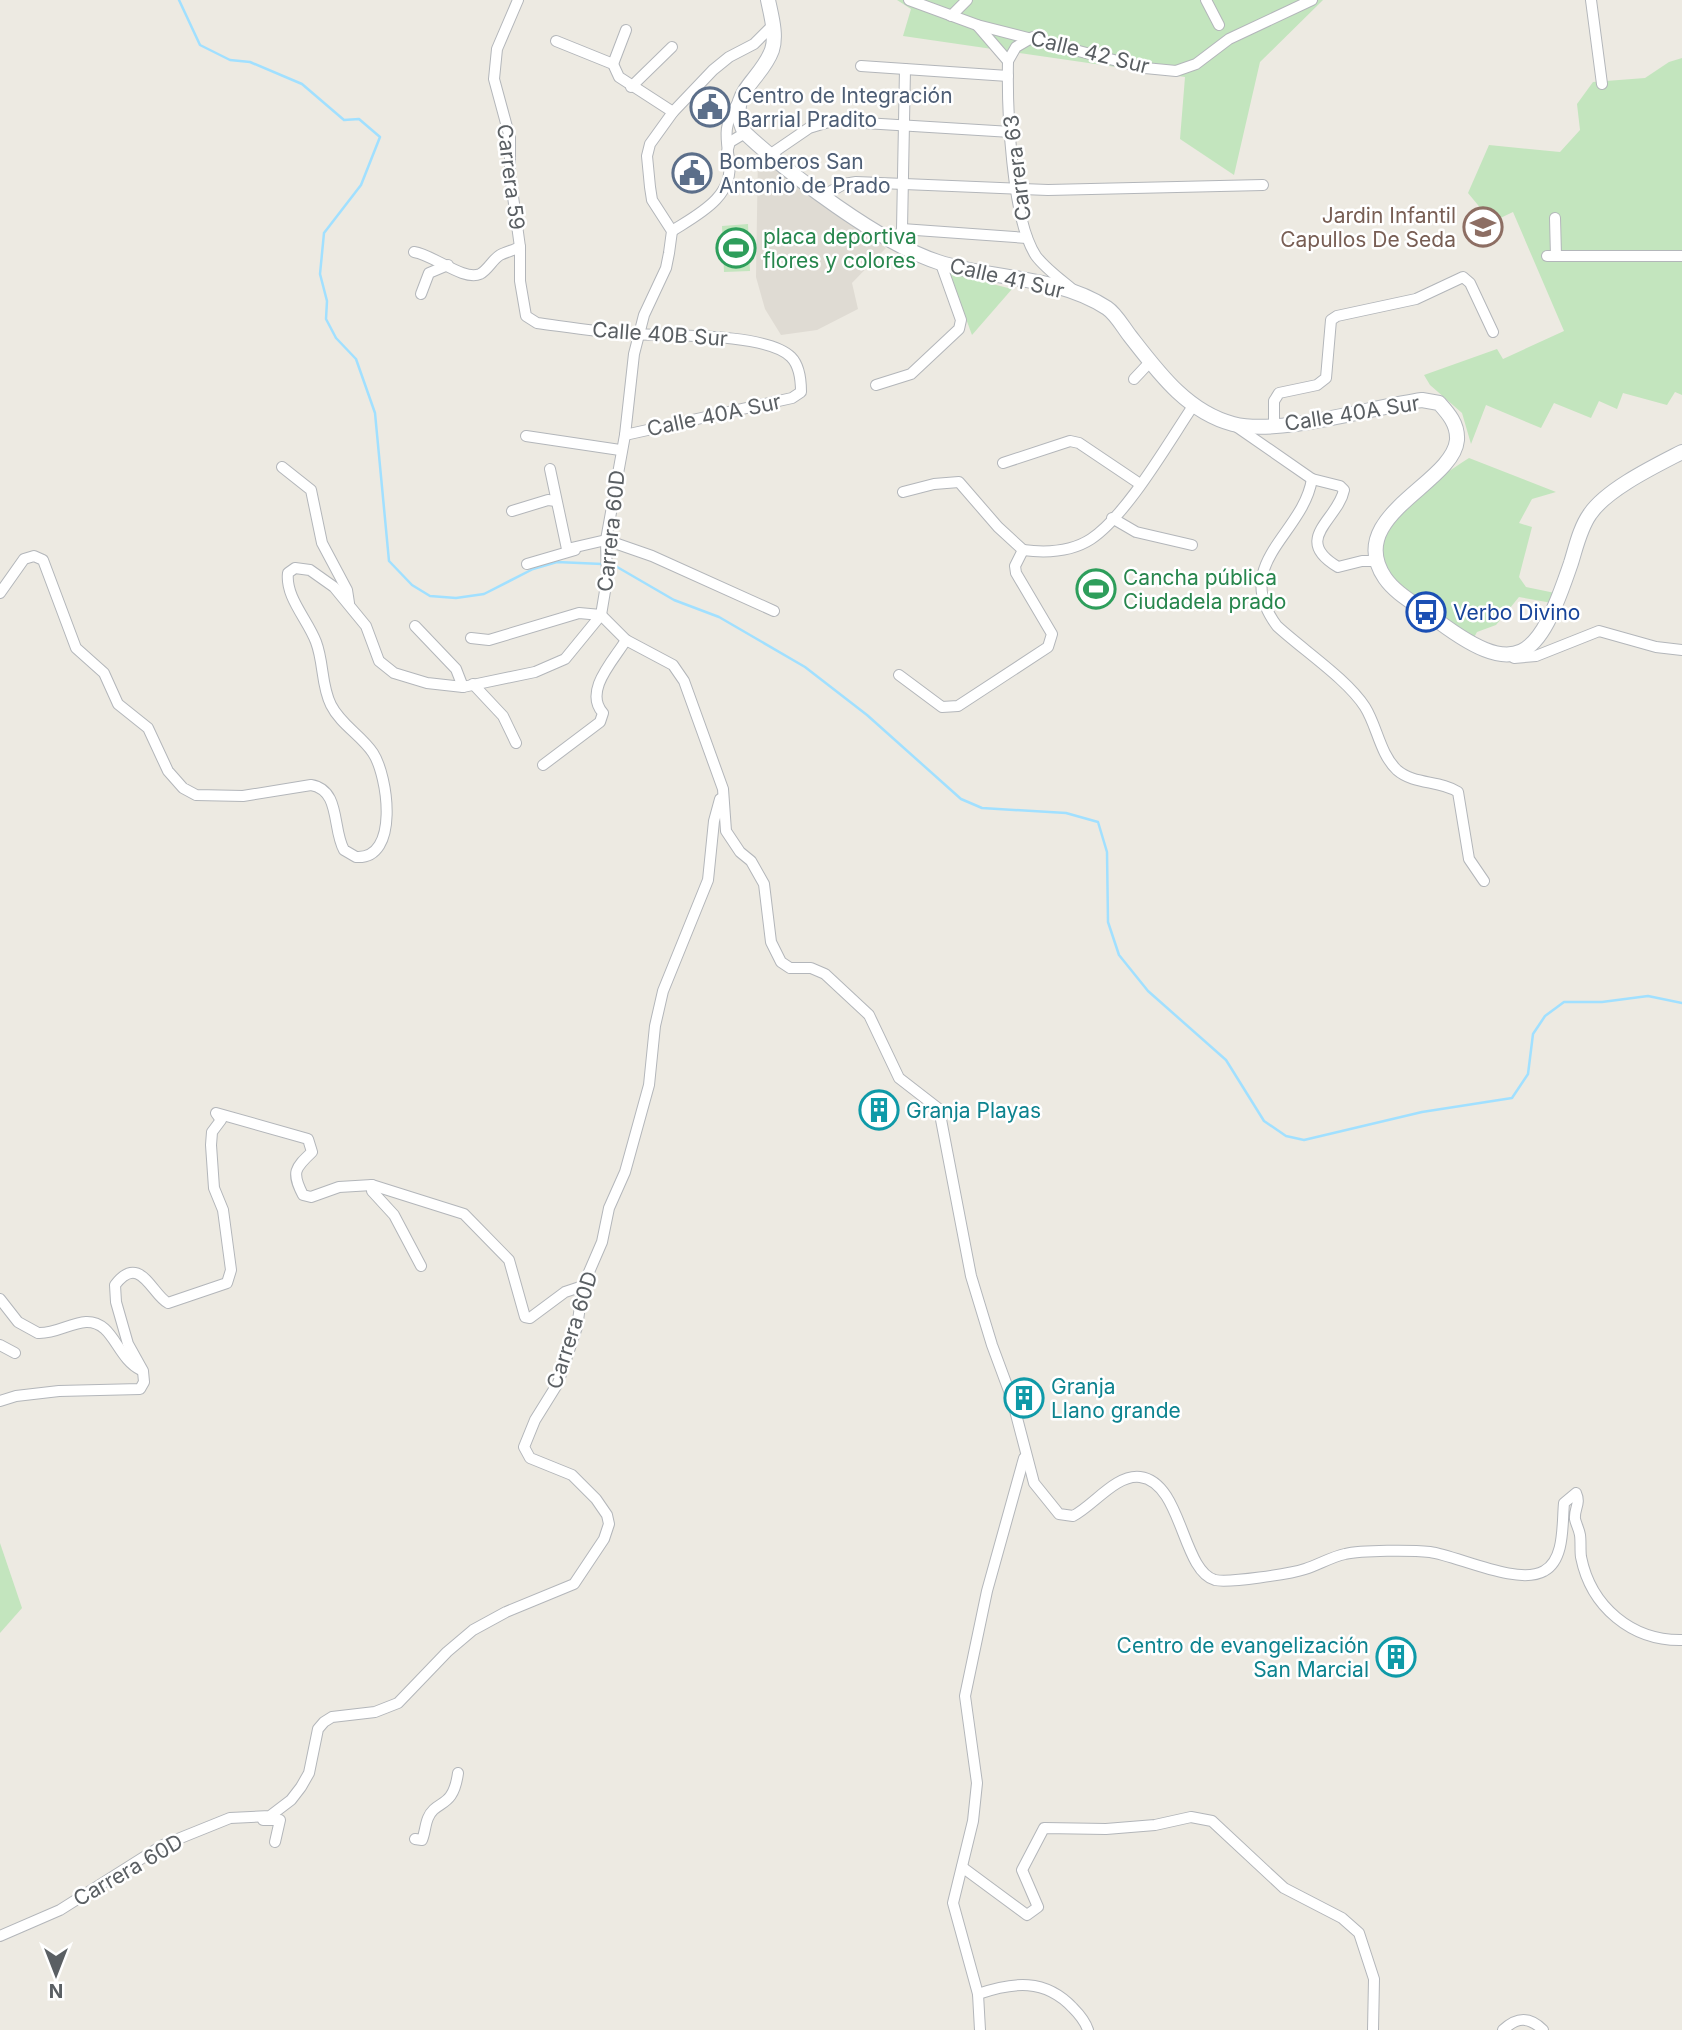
<svg xmlns="http://www.w3.org/2000/svg" width="1682" height="2030" viewBox="0 0 1682 2030" font-family="Inter,sans-serif">
<style>
.education{fill:#dfdbd3}
.green{fill:#c3e5be}
.lines{fill:none;stroke-linecap:round;stroke-linejoin:round}
.stream{stroke:#a1e0ff;stroke-width:2.5}
.minor-casing{stroke:#b3b6ba;stroke-width:12}
.secondary-casing{stroke:#b4b8bd;stroke-width:16}
.minor{stroke:#fff;stroke-width:10}
.secondary{stroke:#fff;stroke-width:14}
.labels{text-anchor:middle;dominant-baseline:central;stroke-width:5;stroke-linejoin:round;paint-order:stroke}
.street-label{font-size:21px;fill:#5a5f63;stroke:#fff}
.service-label{font-size:21px;fill:#4e5e75;stroke:#fff;text-anchor:start}
.education-label{font-size:21px;fill:#785e54;stroke:#fff;text-anchor:end}
.leisure-label{font-size:21px;fill:#27864d;stroke:#fff;text-anchor:start}
.transit-label{font-size:21px;fill:#164399;stroke:#fff;text-anchor:start}
.culture-label{font-size:21px;fill:#0d838f;stroke:#fff;text-anchor:start}
</style>
<rect width="100%" height="100%" fill="#edeae2"/>
<path class="education" d="M758,153L886,248L852,283L858,309L817,330L781,335L765,309L756,277Z"/>
<g class="green">
<path d="M897,0H1323L1260,62L1234,175L1180,139L1185,77L903,36L911,9Z"/>
<path d="M1682,58V395L1675,392L1667,405L1623,393L1617,409L1599,401L1591,418L1554,403L1541,428L1486,405L1471,444L1462,413L1430,385L1424,375L1497,349L1503,359L1564,331L1513,212L1492,222L1468,193L1489,145L1560,152L1580,130L1577,104L1593,82L1645,78L1669,62Z"/>
<path d="M748,224L750,271L724,272L722,226Z"/>
<path d="M949,273L1012,289L972,335Z"/>
<path d="M1469,458L1556,492L1532,499L1519,523L1532,527L1519,577L1526,587L1555,593L1552,603L1519,597L1496,625L1477,632L1472,641C1449,624 1404,595 1388,573C1356,528 1439,478 1469,458Z"/>
<path d="M1086,571L1116,591L1106,606L1076,586Z"/>
<path d="M0,1543L22,1608L0,1633Z"/>
</g>
<g class="lines">
<g class="stream">
<path d="M179,0L200,45L230,60L250,62L302,84L344,120L359,119L380,137L361,185L324,233L320,274L327,301L326,319L336,338L356,359L375,413L389,561L412,585L430,596L456,598L484,594L533,569L557,562L602,564"/>
<path d="M612,564L674,600L719,617L805,667L867,715L961,799L982,808L1066,813L1098,822L1107,852L1108,922L1119,955L1148,991L1226,1060L1264,1121L1286,1136L1304,1140L1422,1112L1512,1098L1528,1074L1533,1034L1545,1016L1564,1002H1602L1648,996L1682,1003"/>
</g>
<g class="minor-casing">
<g id="minor">
<path d="M518,0L497,49L494,79L510,138V175L520,247V281L526,316L537,323C567,327 598,332 628,334C663,336 767,332 791,357C799,365 801,381 801,392L792,398L625,435"/>
<path d="M909,0L977,25L1145,68L1176,71L1196,64L1229,39L1312,0"/>
<path d="M1206,0L1219,25"/>
<path d="M1591,0L1602,84"/>
<path d="M951,16L967,0"/>
<path d="M977,25L1008,61"/>
<path d="M1033,37L1016,47L1008,61C1007,107 1011,218 1036,256C1045,268 1060,279 1072,289"/>
<path d="M556,41L613,64L619,77L673,112"/>
<path d="M613,64L626,30"/>
<path d="M861,66L1008,76"/>
<path d="M631,87L672,47"/>
<path d="M727,152L730,142L745,133"/>
<path d="M771,154L809,128L832,121L1011,132"/>
<path d="M824,195L844,184L856,182L1048,190L1263,185"/>
<path d="M1555,218L1556,256"/>
<path d="M902,229L1027,238"/>
<path d="M672,231C697,215 735,197 729,160C726,136 723,126 737,104"/>
<path d="M897,244L902,229L905,69"/>
<path d="M414,252C434,255 463,281 480,274C488,270 492,260 500,255C506,252 514,250 520,247"/>
<path d="M1547,256H1682"/>
<path d="M421,294L429,273L448,265"/>
<path d="M1134,379L1150,362"/>
<path d="M876,385L911,374L959,329L961,320L941,264"/>
<path d="M1274,425V401L1279,393L1317,385L1326,378L1331,320L1337,316L1416,299L1463,277L1470,283L1493,332"/>
<path d="M1237,427L1312,479L1340,486L1344,490C1338,520 1291,539 1338,567L1362,561H1377"/>
<path d="M526,436L620,450"/>
<path d="M1003,463L1070,441L1079,443L1140,484"/>
<path d="M282,467L311,490L322,543L347,590L349,603"/>
<path d="M550,469L567,549L606,540L652,556L774,611"/>
<path d="M1312,479C1303,535 1230,563 1277,626C1303,650 1347,679 1365,707C1377,726 1380,754 1397,770C1414,785 1440,780 1458,792L1469,859L1484,881"/>
<path d="M903,492L934,484L959,482L998,527L1023,550"/>
<path d="M512,511L548,500L556,501"/>
<path d="M1112,518L1136,532L1192,545"/>
<path d="M1023,550C1046,553 1071,552 1091,539C1127,515 1168,443 1193,406"/>
<path d="M527,564L575,550"/>
<path d="M0,593L24,559L34,556L43,560L76,648L104,673L118,704L148,728L168,771L183,788L196,795L243,796L311,785C341,790 332,829 344,850L356,857C400,860 388,776 373,753C361,735 341,725 331,705C321,685 324,663 316,642C308,620 285,597 288,573L295,568L310,570L334,587L366,626L379,661L394,673L427,683L463,687L535,672L565,659L601,615L607,579L606,540L625,435L634,354L644,315L666,268L669,253L672,231L652,200L650,187L647,156L650,144L673,112L713,70L729,57L754,44L773,25"/>
<path d="M601,615L626,640L673,665L684,681L723,789L726,831L740,852L751,861L764,884L771,942L781,962L790,968H811L825,974L869,1015L899,1078L939,1109L971,1276L992,1345L1012,1399L1034,1483L1059,1514L1073,1516C1093,1506 1116,1474 1140,1477C1182,1482 1182,1571 1215,1580C1229,1583 1290,1574 1305,1569C1318,1565 1331,1557 1345,1554C1361,1550 1413,1550 1430,1552C1458,1556 1518,1586 1544,1571C1565,1560 1562,1524 1564,1503L1576,1493C1581,1504 1574,1508 1575,1519C1576,1524 1579,1529 1580,1535C1581,1542 1580,1550 1581,1557C1591,1607 1632,1641 1682,1640"/>
<path d="M415,626L456,669L463,687"/>
<path d="M471,638L489,640L579,613L601,615"/>
<path d="M1514,658L1536,656L1599,631L1656,647L1682,650"/>
<path d="M899,675L942,707L958,706L1048,647L1052,634L1016,573L1015,566L1023,550"/>
<path d="M473,684L503,716L516,743"/>
<path d="M543,765L600,722L603,713C583,691 614,660 626,640"/>
<path d="M372,1185V1191L394,1215L421,1266"/>
<path d="M0,1299L18,1322L38,1333C55,1334 70,1323 86,1322C114,1321 116,1358 141,1370"/>
<path d="M0,1345L15,1353"/>
<path d="M0,1401L16,1396L59,1391L140,1389L144,1382L143,1371L128,1344L116,1302L115,1285C140,1252 152,1295 168,1303L227,1283L231,1270L223,1210L214,1188L211,1145L212,1132L221,1120L216,1113L308,1139L312,1152C295,1168 291,1172 303,1195L311,1197L339,1187L372,1185L464,1214L509,1260L525,1317L530,1318L565,1292L583,1286"/>
<path d="M263,1820H280L275,1842"/>
<path d="M415,1839L422,1840C425,1833 425,1825 428,1818C436,1799 453,1810 458,1773"/>
<path d="M962,1867L1027,1915L1038,1907L1022,1870L1044,1828L1106,1829L1155,1825L1191,1817L1212,1821L1284,1888L1342,1918L1359,1933L1374,1979L1373,2030"/>
<path d="M0,1936L60,1910L163,1845L230,1818L270,1816L291,1800L301,1787L309,1773L318,1729L324,1722L332,1717L375,1712L398,1703L447,1652L473,1630L506,1612L574,1584L604,1539L609,1524L607,1515L596,1499L572,1475L530,1458L524,1447L535,1420L558,1383L577,1327L583,1286L602,1242L609,1208L625,1172L649,1085L655,1026L663,991L708,880L714,821L720,799"/>
<path d="M978,1994C1013,1982 1045,1978 1073,2008C1080,2015 1085,2021 1088,2030"/>
<path d="M980,2030L978,1994L953,1903L973,1821L977,1783L965,1696L987,1591L1024,1458"/>
<path d="M1503,2030C1517,2017 1529,2016 1543,2030"/>
</g>
</g>
<g class="secondary-casing">
<path id="secondary" d="M768,0C771,15 777,35 772,50C760,83 724,93 745,133C790,175 880,243 938,262C992,280 1057,275 1107,308C1116,314 1123,327 1130,336C1158,372 1187,412 1233,424C1279,436 1372,407 1422,400L1439,403C1448,413 1458,424 1457,440C1453,484 1343,516 1385,578C1396,594 1416,604 1430,615C1519,684 1538,660 1571,563C1576,547 1580,528 1590,514C1607,489 1655,466 1682,452"/>
</g>
<use href="#minor" class="minor"/>
<use href="#secondary" class="secondary"/>
</g>
<defs>
<g id="civic-ring" transform="scale(2.0125)"><circle r="9.5" fill="#fff" stroke="#5c6f8a" stroke-width="1.5"/><path d="M-.6-6.5H3V-4.5H.6V-3L4-1V1h2V6H-6V1h2V-1L-.6-3ZM-1.2 2.5V6h2.4V2.5Z" fill="#5c6f8a"/></g>
<g id="school-ring" transform="scale(2.0125)"><circle r="9.5" fill="#fff" stroke="#8d6e63" stroke-width="1.5"/><path d="M0-5L7-2L0 1L-7-2ZM-4 1L0 2.5L4 1V4Q0 6-4 4Z" fill="#8d6e63"/></g>
<g id="stadium-ring" transform="scale(2.0125)"><circle r="9.5" fill="#fff" stroke="#2e9e5b" stroke-width="1.5"/><path d="M0-5a6.5 5 0 1 0 0 10a6.5 5 0 1 0 0-10ZM-3.5-1.8h7v3.6h-7Z" fill="#2e9e5b"/></g>
<g id="bus-ring" transform="scale(2.0125)"><circle r="9.5" fill="#fff" stroke="#1a4fb4" stroke-width="1.5"/><path d="M-5-6H5V4H4V6H2V4H-2V6H-4V4H-5ZM-3.5-4V0h7V-4ZM-3.5 1.2v1.5H-2V1.2ZM2 1.2v1.5H3.5V1.2Z" fill="#1a4fb4"/></g>
<g id="building-ring" transform="scale(2.0125)"><circle r="9.5" fill="#fff" stroke="#0f9aa8" stroke-width="1.5"/><path d="M-4-6H4V6H1V3H-1V6H-4ZM-2.5-4.3h1.7v1.8h-1.7ZM.8-4.3h1.7v1.8H.8ZM-2.5-1h1.7V.8h-1.7ZM.8-1h1.7V.8H.8Z" fill="#0f9aa8"/></g>
</defs>
<g fill-rule="evenodd">
<use href="#civic-ring" x="710" y="107"/>
<use href="#civic-ring" x="692" y="173"/>
<use href="#school-ring" x="1483" y="227"/>
<use href="#stadium-ring" x="736" y="248"/>
<use href="#stadium-ring" x="1096" y="589"/>
<use href="#bus-ring" x="1426" y="612"/>
<use href="#building-ring" x="879" y="1110"/>
<use href="#building-ring" x="1024" y="1398"/>
<use href="#building-ring" x="1396" y="1657"/>
</g>
<g class="labels">
<g class="street-label">
<text transform="translate(1090 52) rotate(14)">Calle 42 Sur</text>
<text transform="translate(1017 168) rotate(-97)">Carrera 63</text>
<text transform="translate(511 177) rotate(83)">Carrera 59</text>
<text transform="translate(1007 278) rotate(13)">Calle 41 Sur</text>
<text transform="translate(660 334) rotate(4)">Calle 40B Sur</text>
<text transform="translate(1352 413) rotate(-9)">Calle 40A Sur</text>
<text transform="translate(714 415) rotate(-12)">Calle 40A Sur</text>
<text transform="translate(611 531) rotate(-84)">Carrera 60D</text>
<text transform="translate(572 1330) rotate(-72)">Carrera 60D</text>
<text transform="translate(128 1870) rotate(-30)">Carrera 60D</text>
</g>
<g class="service-label">
<text x="737" y="95">Centro de Integración<tspan x="737" dy="24">Barrial Pradito</tspan></text>
<text x="719" y="161">Bomberos San<tspan x="719" dy="24">Antonio de Prado</tspan></text>
</g>
<g class="education-label">
<text x="1456" y="215">Jardin Infantil<tspan x="1456" dy="24">Capullos De Seda</tspan></text>
</g>
<g class="leisure-label">
<text x="763" y="236">placa deportiva<tspan x="763" dy="24">flores y colores</tspan></text>
<text x="1123" y="577">Cancha pública<tspan x="1123" dy="24">Ciudadela prado</tspan></text>
</g>
<g class="transit-label">
<text x="1453" y="612">Verbo Divino</text>
</g>
<g class="culture-label">
<text x="906" y="1110">Granja Playas</text>
<text x="1051" y="1386">Granja<tspan x="1051" dy="24">Llano grande</tspan></text>
<text x="1369" y="1645" text-anchor="end">Centro de evangelización<tspan x="1369" dy="24">San Marcial</tspan></text>
</g>
</g>
<g transform="translate(56 1974) rotate(180)" stroke="#ffffff" stroke-width="5" paint-order="stroke">
<path d="M0-5L12 26L0 18L-12 26Z" fill="#5a5f63"/>
<text y="-10" font-size="19" font-weight="bold" text-anchor="middle" fill="#5a5f63">N</text>
</g>
</svg>
